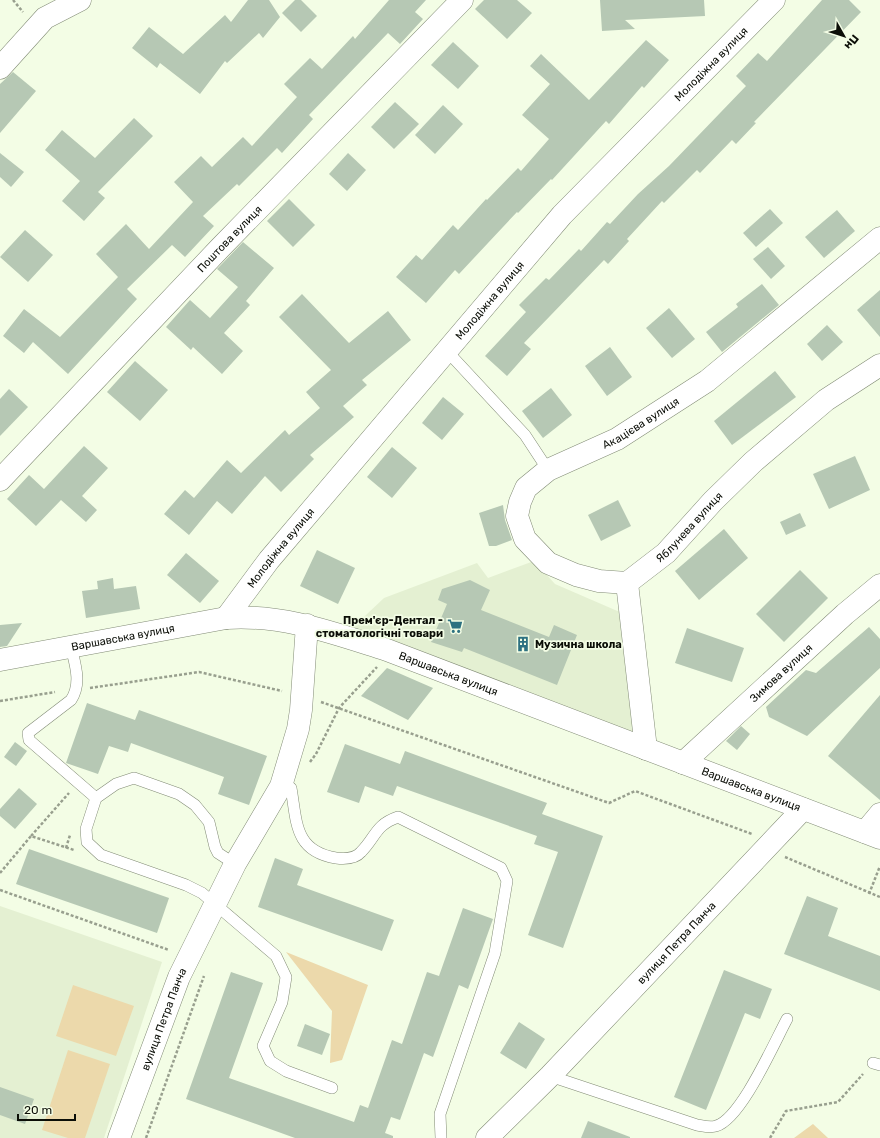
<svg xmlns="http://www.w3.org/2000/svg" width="880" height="1138" viewBox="0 0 880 1138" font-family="Rubik,sans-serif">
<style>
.built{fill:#e4f0d2}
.green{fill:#ecd9ab}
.building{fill:#b6c8b4}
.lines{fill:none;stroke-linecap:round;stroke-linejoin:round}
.service-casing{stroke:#828b76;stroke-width:12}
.minor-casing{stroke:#828b76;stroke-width:23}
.tertiary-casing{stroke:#828b76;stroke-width:23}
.path{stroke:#989f8e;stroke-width:2.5;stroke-dasharray:3 2;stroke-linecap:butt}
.service{stroke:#fff;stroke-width:11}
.minor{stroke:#fff;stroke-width:22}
.tertiary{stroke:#fff;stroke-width:22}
.labels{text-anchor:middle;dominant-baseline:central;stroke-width:3.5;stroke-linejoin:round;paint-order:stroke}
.street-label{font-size:11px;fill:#0b0e07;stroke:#f3fde5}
.poi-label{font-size:11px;font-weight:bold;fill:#0b0e07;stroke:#f3fde5;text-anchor:end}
</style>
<rect width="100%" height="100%" fill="#f3fde5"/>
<g class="built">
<path d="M534,561L555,584L622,613L634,737L349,631L384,598L477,563L488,578Z"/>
<path d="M0,906L162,962L104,1138H0Z"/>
</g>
<g class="green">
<path d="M286,952L368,985L342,1060L330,1063L332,1011Z"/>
<path d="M73,985L134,1006L116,1056L56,1036Z"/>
<path d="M68,1050L110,1064L85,1138H68L42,1130Z"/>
<path d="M813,1124L828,1138H794Z"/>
</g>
<g class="building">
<path d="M248,0H269L280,17L263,38L259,33L227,63L225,61L200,94L160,63L157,68L132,48L149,27L183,54L225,15L231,22Z"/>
<path d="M295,0H301L317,16L301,32L282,13Z"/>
<path d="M389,0H426L415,12L423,19L400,44L388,33L309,115L313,119L282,153L277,148L239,186L237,184L203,216L214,226L185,257L172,245L127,289L137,299L68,374L33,342L24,353L3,336L24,309L60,337L118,277L96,254L126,224L149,249L193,202L174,182L201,156L212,167L243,137L252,146L297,97L284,84L310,58L322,69L353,36L355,39Z"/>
<path d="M484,0H517L532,13L507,39L475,9Z"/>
<path d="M600,0H704L705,16L625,20L635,29L602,31Z"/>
<path d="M822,0H849L861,12L754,122L756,123L736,144L732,140L700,173L697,170L664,203L662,201L627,239L629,241L608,264L604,260L524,343L531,349L507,376L485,356L526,312L519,305L546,278L549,280L579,249L581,251L607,222L610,224L638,194L669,166L746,86L736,76L758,53L767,61Z"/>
<path d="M646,40L669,60L644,88L642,86L609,124L606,121L552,180L551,179L518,213L517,212L459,274L455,270L426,303L396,277L416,255L422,260L453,225L458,230L486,199L487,200L518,168L521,171L549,139L522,115L550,84L530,66L541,54L589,100Z"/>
<path d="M453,42L479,66L458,89L431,65Z"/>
<path d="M13,72L36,91L0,133V84Z"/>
<path d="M395,102L419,124L394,149L371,127Z"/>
<path d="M443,105L463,124L435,154L415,135Z"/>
<path d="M134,118L153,136L98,192L105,198L84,221L62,201L80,181L45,150L62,130L95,158Z"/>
<path d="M0,153L24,172L11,187L0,177Z"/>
<path d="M348,153L366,170L347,191L329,174Z"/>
<path d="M289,199L315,225L293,247L267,221Z"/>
<path d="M770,209L783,223L756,247L743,233Z"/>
<path d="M837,210L855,231L824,258L805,237Z"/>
<path d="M25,230L53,255L28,282L0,257Z"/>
<path d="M243,242L274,268L246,301L250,305L224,333L243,351L222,374L193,347L191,350L166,327L190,300L210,318L238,287L217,269Z"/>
<path d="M768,247L785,266L771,279L753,259Z"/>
<path d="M762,284L779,305L722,352L706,332L738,307L736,304Z"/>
<path d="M880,290V337L857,310Z"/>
<path d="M302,294L349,343L388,311L411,340L362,380L367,385L343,406L354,417L310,455L314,459L281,492L265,476L232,514L217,501L189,535L164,514L185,490L194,498L227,460L241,473L285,430L289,435L320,408L306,392L331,370L279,317Z"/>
<path d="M669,308L695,339L672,358L646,328Z"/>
<path d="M827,325L843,342L822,361L807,344Z"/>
<path d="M610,347L632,377L607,396L585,366Z"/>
<path d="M135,361L168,390L140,421L107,392Z"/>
<path d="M775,371L796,397L732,445L714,421Z"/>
<path d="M551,388L572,415L543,438L522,411Z"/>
<path d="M9,389L28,407L0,436V399Z"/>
<path d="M443,397L464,414L442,440L422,423Z"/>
<path d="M84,446L108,468L82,496L97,510L86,522L61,500L36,526L7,499L29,475L44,489Z"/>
<path d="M392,447L417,468L392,498L367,477Z"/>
<path d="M855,456L870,490L829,509L813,474Z"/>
<path d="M618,500L631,526L601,541L588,515Z"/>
<path d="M503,505L505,520L512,540L496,546H489L479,513Z"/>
<path d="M800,513L806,526L786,535L780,522Z"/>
<path d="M724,529L748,558L699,600L675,571Z"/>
<path d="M317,550L355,568L338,604L300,586Z"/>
<path d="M186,553L219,581L200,603L167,575Z"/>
<path d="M800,570L828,598L784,642L756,614Z"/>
<path d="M113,578L114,589L136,586L140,609L86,618L82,591L98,589L97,581Z"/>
<path d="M470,580L490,590L481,610L549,637L554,625L577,635L557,685L464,648L462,652L431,642L447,604L438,600L442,589Z"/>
<path d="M22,623L7,646L0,647V625Z"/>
<path d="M869,627L880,639V668L807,736L769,717L766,707L806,670L816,673Z"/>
<path d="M687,628L744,648L732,682L675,663Z"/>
<path d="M387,668L433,688L408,720L361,696Z"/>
<path d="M880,695V800L828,756Z"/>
<path d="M87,703L135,720L139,710L267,756L249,805L218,794L224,777L131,743L128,752L109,746L98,774L66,763Z"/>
<path d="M741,726L750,734L737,750L726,741Z"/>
<path d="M15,742L27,751L16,766L4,757Z"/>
<path d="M345,744L400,764L405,751L547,803L542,814L603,836L563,948L528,935L558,852L534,844L537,836L397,786L393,796L365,786L359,803L327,792Z"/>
<path d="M19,788L37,804L15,829L0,816V809Z"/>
<path d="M29,849L169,898L157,933L16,884Z"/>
<path d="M275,858L303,869L297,885L394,920L382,951L258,907Z"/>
<path d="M807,896L838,908L828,936L880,956V991L784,954Z"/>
<path d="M463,908L493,919L468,989L459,985L433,1057L424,1053L400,1120L391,1117L385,1133L393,1136V1138H295L186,1099L231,972L263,983L229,1078L354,1122L360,1105L368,1108L392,1040L402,1044L427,972L439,976Z"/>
<path d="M724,970L772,989L760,1019L745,1013L706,1110L674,1097Z"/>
<path d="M519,1022L545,1039L526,1069L500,1053Z"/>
<path d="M305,1024L330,1034L322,1055L297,1046Z"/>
<path d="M0,1087L34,1099L25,1124L0,1115Z"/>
<path d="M588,1121L630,1137V1138H581Z"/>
</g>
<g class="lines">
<g class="service-casing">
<g id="service">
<path d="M446,350L525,435L548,470"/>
<path d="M71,647C75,664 82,683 71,700L28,733L29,740L96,798"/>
<path d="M282,781L291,788C297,822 294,851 336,858C344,859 355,859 361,852C376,837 375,825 398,817L501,868L507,881L495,953L440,1114L441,1138"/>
<path d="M235,864L218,853L215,847L209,822L195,805L179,794L134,778L116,784L96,798L86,829L87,842L101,855L186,885L202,893L276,956L286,977L282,1002L263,1046L270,1061L286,1071L332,1088"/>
<path d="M873,1063L880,1065"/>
<path d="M550,1076L697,1125C703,1126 711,1128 716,1126C741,1119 774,1043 787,1019"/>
</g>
</g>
<g class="minor-casing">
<g id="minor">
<path d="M0,68L45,18L80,0"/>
<path id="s1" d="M0,480L220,248L462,0"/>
<path id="s2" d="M627,583L599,581L576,575L548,563L525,539L517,516L520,502L526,488L548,470L617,439L707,381L880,238"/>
<path id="s3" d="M226,618L269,560L562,215L774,0"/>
<path id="s4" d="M646,749L627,583L666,553L713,501L753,462L826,400L880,365"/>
<path id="s5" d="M683,763L845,614L880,585"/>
<path d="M865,832L880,814"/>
<path id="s6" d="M119,1138L179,977L235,864L281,786L298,729L301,710L307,625"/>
</g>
</g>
<g class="tertiary-casing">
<g id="tertiary">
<path id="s7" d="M0,660L226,618C283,614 333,633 387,650L880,838"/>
<path id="s8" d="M487,1138L550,1076L803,809"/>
</g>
</g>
<g class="path">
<path d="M13,0L23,12"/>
<path d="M90,688L199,672L282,691"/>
<path d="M0,701L55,692"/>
<path d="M321,702L609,803L635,791L752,834"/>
<path d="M310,762L316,754L339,708L377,667"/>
<path d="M31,836L69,793"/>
<path d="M66,848L70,835"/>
<path d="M785,857L880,897"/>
<path d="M0,873L31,836L74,850"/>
<path d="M0,890L169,950"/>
<path d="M869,894L880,866"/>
<path d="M146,1138L204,976"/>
<path d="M770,1138L786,1111L838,1102L863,1074"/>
</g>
<use href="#service" class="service"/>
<use href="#minor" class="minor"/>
<use href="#tertiary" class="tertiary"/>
</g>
<defs>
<g id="supermarket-bare" transform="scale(1.2)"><path d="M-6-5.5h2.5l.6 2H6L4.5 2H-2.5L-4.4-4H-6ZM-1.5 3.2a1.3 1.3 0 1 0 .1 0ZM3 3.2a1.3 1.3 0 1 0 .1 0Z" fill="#2d7181" stroke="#f3fde5" stroke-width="2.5" paint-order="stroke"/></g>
<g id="building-bare" transform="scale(1.2)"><path d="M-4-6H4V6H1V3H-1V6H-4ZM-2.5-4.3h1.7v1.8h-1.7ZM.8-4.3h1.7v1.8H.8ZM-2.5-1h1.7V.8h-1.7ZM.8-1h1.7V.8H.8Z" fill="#2d7181" stroke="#f3fde5" stroke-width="2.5" paint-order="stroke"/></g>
</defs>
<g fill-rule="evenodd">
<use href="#supermarket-bare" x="455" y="626"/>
<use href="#building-bare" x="523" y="644"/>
</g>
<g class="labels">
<g class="street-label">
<text stroke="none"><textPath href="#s3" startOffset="737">Молодіжна вулиця</textPath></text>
<text stroke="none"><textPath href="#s1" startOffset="333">Поштова вулиця</textPath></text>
<text stroke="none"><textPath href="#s3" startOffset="413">Молодіжна вулиця</textPath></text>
<text stroke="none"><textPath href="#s2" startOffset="302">Акацієва вулиця</textPath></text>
<text stroke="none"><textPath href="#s4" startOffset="251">Яблунева вулиця</textPath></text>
<text stroke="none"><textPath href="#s3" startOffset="89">Молодіжна вулиця</textPath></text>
<text stroke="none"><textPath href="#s7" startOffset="125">Варшавська вулиця</textPath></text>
<text stroke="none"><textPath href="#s7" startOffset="461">Варшавська вулиця</textPath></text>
<text stroke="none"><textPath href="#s5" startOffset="133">Зимова вулиця</textPath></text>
<text stroke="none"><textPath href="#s7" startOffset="785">Варшавська вулиця</textPath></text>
<text stroke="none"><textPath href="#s8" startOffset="272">вулиця Петра Панча</textPath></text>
<text stroke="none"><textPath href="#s6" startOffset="127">вулиця Петра Панча</textPath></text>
</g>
<g class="poi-label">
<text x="443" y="620">Прем'єр-Дентал -<tspan x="443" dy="13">стоматологічні товари</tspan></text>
<text x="535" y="644" text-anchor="start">Музична школа</text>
</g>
</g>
<g transform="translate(844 36) rotate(129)" stroke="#f3fde5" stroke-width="3" paint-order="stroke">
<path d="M0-3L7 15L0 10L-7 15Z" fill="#0b0e07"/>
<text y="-6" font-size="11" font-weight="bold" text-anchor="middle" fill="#0b0e07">Пн</text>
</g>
<path d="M18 1114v6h57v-6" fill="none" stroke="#0b0e07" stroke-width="2"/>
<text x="24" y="1114" font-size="12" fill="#0b0e07" stroke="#f3fde5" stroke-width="3" paint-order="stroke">20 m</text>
</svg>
